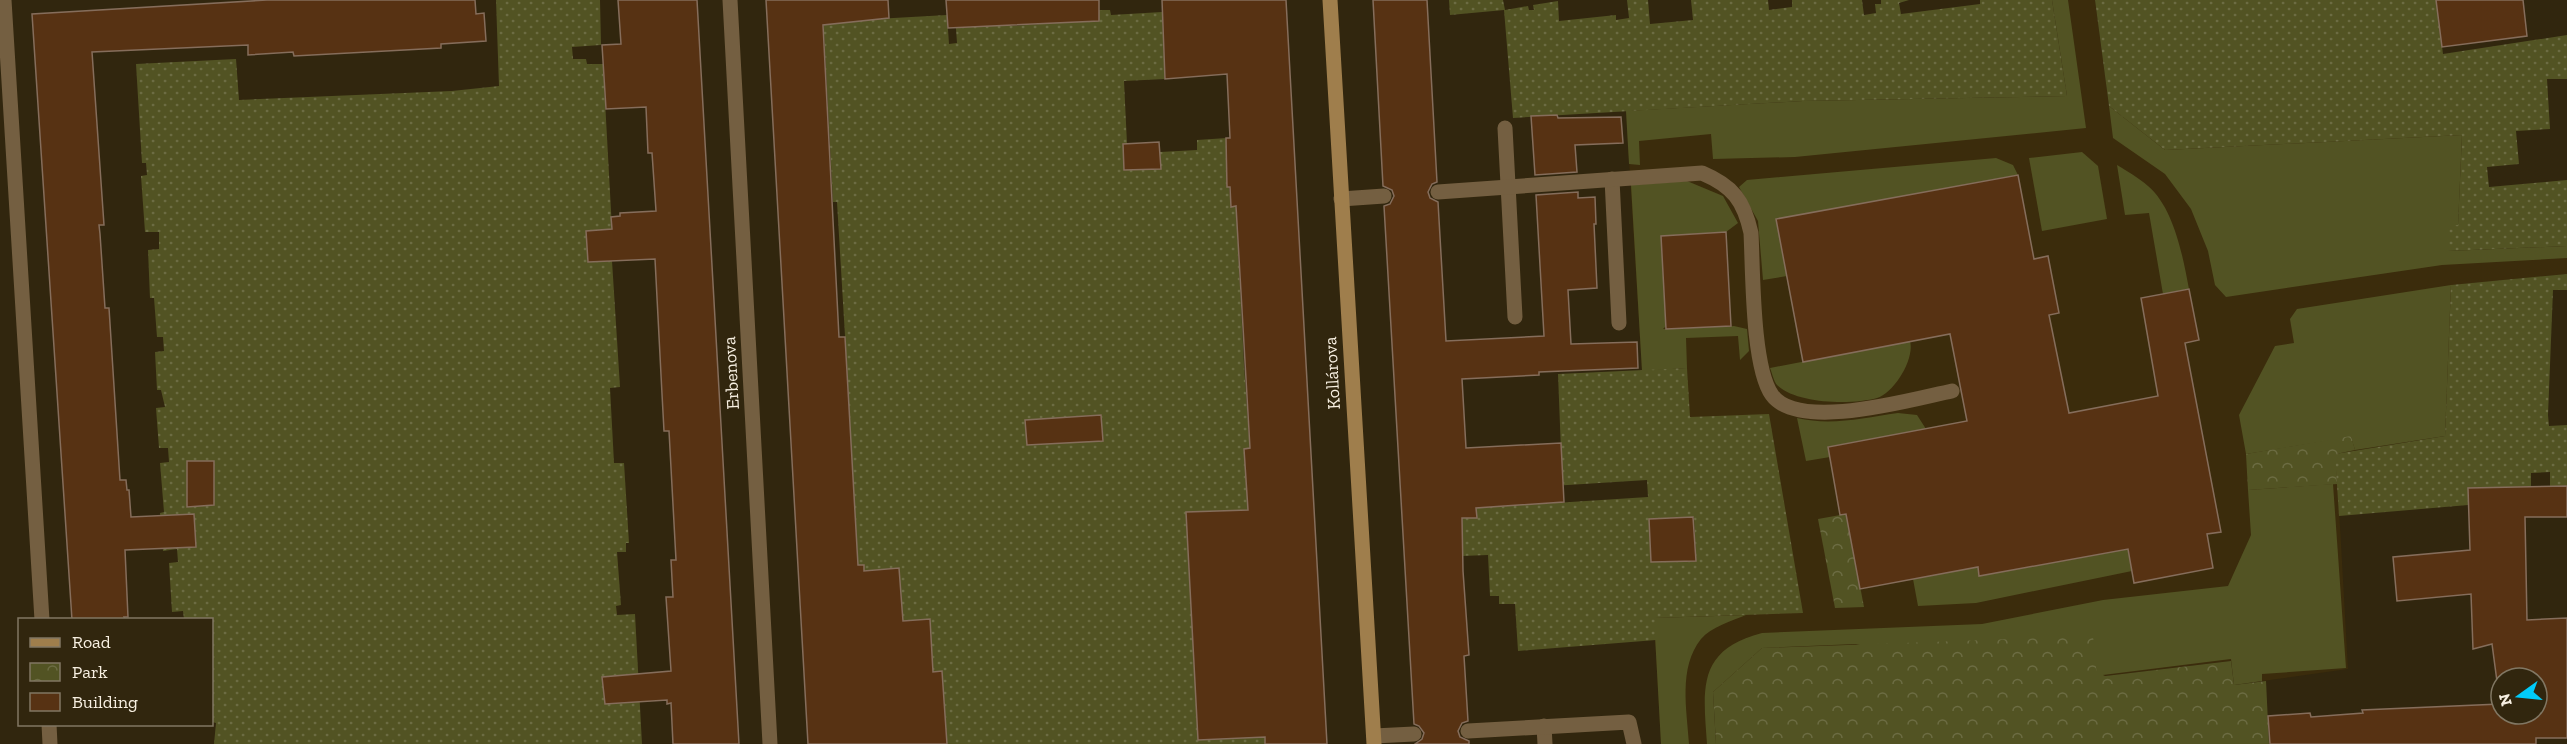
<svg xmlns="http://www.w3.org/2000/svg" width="2567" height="744" viewBox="0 0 2567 744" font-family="'Zilla Slab',serif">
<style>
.built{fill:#3b2c0c}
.grass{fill:#525323}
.park{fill:url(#park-crowns)}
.garden{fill:url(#garden-dots);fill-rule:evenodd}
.building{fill:#573213;stroke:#856d5b;stroke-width:1.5;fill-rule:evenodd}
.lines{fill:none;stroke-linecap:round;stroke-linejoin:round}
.service{stroke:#745f41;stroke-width:15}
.minor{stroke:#745f41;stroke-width:15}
.secondary{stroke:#9f7e4c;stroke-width:15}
.labels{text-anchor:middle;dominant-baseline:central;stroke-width:4.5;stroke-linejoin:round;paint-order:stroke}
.street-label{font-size:18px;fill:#f8f0e2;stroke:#31260e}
</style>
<defs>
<pattern id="park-crowns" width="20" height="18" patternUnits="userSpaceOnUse" patternTransform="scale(1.5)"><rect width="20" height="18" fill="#525323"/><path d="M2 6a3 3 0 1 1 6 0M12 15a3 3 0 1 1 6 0" fill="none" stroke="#6c6c43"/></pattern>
<pattern id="garden-dots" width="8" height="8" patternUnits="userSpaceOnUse" patternTransform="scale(1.5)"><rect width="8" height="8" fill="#525323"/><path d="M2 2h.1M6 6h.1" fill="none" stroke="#6c6c43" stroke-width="1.8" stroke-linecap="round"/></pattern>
</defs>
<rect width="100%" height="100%" fill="#31260e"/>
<path class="built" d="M2052,0H2095L2109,106L2462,135L2458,226L2448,251L2567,246V274L2452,285L2445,436L2336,454L2348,669L2234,685L2231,661L2097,677L1713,692L1716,744H1661L1654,618L1696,560L1687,368L1642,371L1626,111L1803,101L2067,96Z"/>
<g class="grass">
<path d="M2052,0H2068L2086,128L1795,157L1713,159L1711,134L1639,141L1640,165L1629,164L1626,111L1803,101L2067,96Z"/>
<path d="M2109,106L2165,150L2462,135L2458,226L2448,251L2567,246V258L2442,265L2226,297L2215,285L2208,251L2191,209L2165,174L2113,138Z"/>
<path d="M2082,152L2098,166L2107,219L2042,231L2029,158Z"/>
<path d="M1996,158L2013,165L2018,175L1777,219L1787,276L1763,280L1758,221L1739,187L1747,180Z"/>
<path d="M2117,165C2127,171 2139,178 2148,186C2174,208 2183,257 2189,289L2163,294L2149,213L2125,215Z"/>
<path d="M1687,181L1723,196L1738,223L1726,232L1661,236L1666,326L1663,329L1734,326L1747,329L1749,351L1740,360L1738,336L1686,338L1687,368L1642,371L1631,185Z"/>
<path d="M2451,285L2445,436L2355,450L2351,437L2246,454L2239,415L2275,346L2294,343L2290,319L2297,309Z"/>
<path d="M1910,341C1915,359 1894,393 1877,398C1852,405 1797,404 1777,385C1774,382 1772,373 1770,368Z"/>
<path d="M1898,413L1917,415L1926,429L1828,447L1830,457L1806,461L1797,418C1831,426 1863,418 1898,413Z"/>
<path d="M2333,484L2346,668L2262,674V681L2234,685L2231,659L2103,675L2235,744L1856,644L1762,648L1713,692L1716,744H1707C1703,688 1697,650 1762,633L1982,624L2103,600L2228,586L2251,535L2248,490Z"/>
<path d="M2128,549L2132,571L1976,603L1918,606L1913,579L1978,567L1980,576Z"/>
<path d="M1746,615C1732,621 1711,627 1701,639C1678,668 1687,710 1689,744H1661L1654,618Z"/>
</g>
<g class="park">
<path d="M2351,436L2355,450L2336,454L2337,484L2248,490L2246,454Z"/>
<path d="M1846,514L1864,607L1835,608L1818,519Z"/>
<path d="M2093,636L2097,677L2231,661L2234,685L2266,681L2269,744H1716L1713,692L1762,648Z"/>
</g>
<g class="garden">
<path d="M496,0H600L601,45L572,47L573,59H586L587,64H603L612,229L586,231L588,261H612L620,387L610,388L614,463H624L629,543H626V552H617L621,605L616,606L617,615L635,614L642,744H214L216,723L212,722V620L184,619L183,611L172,612L169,563L178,562L177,549L163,551L160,513L164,512L160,463L169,462L168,448H159L156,408L165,407L161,390H157L155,352L164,351L163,337H157L154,298H150L148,250L159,249V232H145L141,176L147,175L146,163H142L136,64L236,59L239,100L452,91L499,86Z"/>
<path d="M1449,0H1503L1505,10L1528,6L1529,10H1534L1533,5L1558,1L1559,21L1616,15V20L1629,18L1627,0H1648L1650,24L1693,20L1691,0H1768L1769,10L1792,7V0H1862L1864,15L1876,13L1875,4H1881V0H1909L1899,3L1901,14L1980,4V0H2052L2067,96L1803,101L1513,118L1504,10L1450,15Z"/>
<path d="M2095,0H2436L2443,54L2567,35V79H2547L2550,129L2516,131L2519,164L2487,167L2489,187L2567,180V246L2448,251V226L2458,225L2462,135L2165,150L2109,106Z"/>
<path d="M1098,10H1110L1111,15L1162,12L1165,79L1124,81L1127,144H1123L1160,152L1197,150V140L1227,138V187H1229L1231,206H1236L1244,365L1249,436L1253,448L1244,449L1265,744H862L853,566L848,386L837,202H833L823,15L832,24L858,20L947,15L949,44L957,43L955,15L1010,24L1011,26L1055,23Z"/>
<path d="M2567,274V290H2553L2548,415L2549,426L2567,425V486H2550V472L2531,473V487L2468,488V505L2339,516L2335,454L2445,436L2451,285Z"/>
<path d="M1687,368L1690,417L1769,414L1803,613L1655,618L1656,640L1518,651L1515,604H1499V596H1490L1488,555L1462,556V518H1477L1476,508L1648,497L1647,480L1519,488L1561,451L1558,374ZM1694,517L1696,561L1652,562L1649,519Z"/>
</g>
<g class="building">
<path d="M267,0H475L476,14L484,13L486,41L441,44V48L294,56L293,52L248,55V45L92,52L104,225H99L100,234L105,308H109L120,480H126L127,490H129L131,517L194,514L196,547L125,550L128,617H124L125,620H72L32,14Z"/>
<path d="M618,0H697L739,744H673L671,703L667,704V700L605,704L602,677L671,671L666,597H673L671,560H676L669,431H664L662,394L655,259L588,262L586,231L612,229L611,217L620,216V213L656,211L652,153H648L646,107L606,109L602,45L621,44Z"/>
<path d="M766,0H888L889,18L823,25L839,337H845L858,565H864V571L899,568L903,621L930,619L933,672L942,671L947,744H808Z"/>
<path d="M946,0H1099V21L948,28Z"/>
<path d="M1162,0H1286L1327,744H1265V737L1198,740L1186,512L1248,510L1244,449L1250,448L1236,206L1231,207L1230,187H1227L1226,138H1230L1227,74L1165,79Z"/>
<path d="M1373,0H1427L1437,182L1432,184L1428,192L1430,198L1438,202L1446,341L1544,336L1536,195L1578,192V198L1595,197L1596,224H1594L1597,288L1568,290L1571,344L1637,342L1638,368L1539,372V375L1462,379L1466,448L1561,443L1564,502L1476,508L1477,518H1462L1463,571L1469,655L1464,656L1468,721L1462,723L1458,731L1460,737L1469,741V744H1415L1422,739L1424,733L1419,726L1414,724L1384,206L1390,204L1394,196L1392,190L1383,186Z"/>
<path d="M2436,0H2523L2527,36L2442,47Z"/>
<path d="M1557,115L1558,118L1621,117L1623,143L1575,145L1577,172L1535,175L1531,116Z"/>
<path d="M1159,142L1161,169L1124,170L1123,144Z"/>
<path d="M2018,175L2034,259L2048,256L2059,313L2049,315L2069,413L2158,396L2141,298L2189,289L2199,340L2185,343L2221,532L2207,534L2213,568L2134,583L2128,549L1979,576L1978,567L1860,589L1846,514L1840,515L1828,447L1967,421L1950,334L1803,362L1776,219Z"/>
<path d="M1726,232L1731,326L1666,329L1661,236Z"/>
<path d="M1101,415L1103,441L1027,445L1025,420Z"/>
<path d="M187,461H214V505L187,507Z"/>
<path d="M2567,486V517H2525L2527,620L2567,618V738H2536V744H2270L2268,716L2310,713L2311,717L2363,713L2362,710L2500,704L2492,644L2473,649L2471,594L2397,601L2393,557L2470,550L2468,488ZM2501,678H2537V714H2501Z"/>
<path d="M1693,517L1696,561L1651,562L1649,519Z"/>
</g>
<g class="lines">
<g class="service">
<path d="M1505,128L1515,317"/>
<path d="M1612,179L1619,323"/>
<path d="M1438,192L1702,173C1733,186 1744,201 1751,233C1753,271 1752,367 1772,395C1799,432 1913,399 1952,391"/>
<path d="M1341,199L1384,196"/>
<path d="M1544,726L1545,744"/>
<path d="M1468,731L1629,722L1634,744"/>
<path d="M1374,736L1414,734"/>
</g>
<g class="minor">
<path d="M4,0L42,620"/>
<path d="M730,0L770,744"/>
<path d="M49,724L50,744"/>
</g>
<path class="secondary" d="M1330,0L1374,744"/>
</g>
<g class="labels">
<g class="street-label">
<text transform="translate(731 373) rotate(-93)">Erbenova</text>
<text transform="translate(1332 373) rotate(-93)">Kollárova</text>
</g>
</g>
<rect x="18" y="618" width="195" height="108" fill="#31260e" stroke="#817763" stroke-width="1.5"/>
<rect x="30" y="638" width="30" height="9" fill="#9f7e4c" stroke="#817763" stroke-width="1.5"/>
<text x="72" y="648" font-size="18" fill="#f8f0e2">Road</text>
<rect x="30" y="663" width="30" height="18" fill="url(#park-crowns)" stroke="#817763" stroke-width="1.5"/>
<text x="72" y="678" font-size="18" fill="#f8f0e2">Park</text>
<rect x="30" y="693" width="30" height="18" fill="#573213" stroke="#817763" stroke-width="1.5"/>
<text x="72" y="708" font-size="18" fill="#f8f0e2">Building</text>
<g transform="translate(2519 696) rotate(255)"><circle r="28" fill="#31260e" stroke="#817763" stroke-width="1.5"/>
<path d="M0-4.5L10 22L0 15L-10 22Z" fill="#01cbf9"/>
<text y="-9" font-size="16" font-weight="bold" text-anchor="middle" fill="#f8f0e2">N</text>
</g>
</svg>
